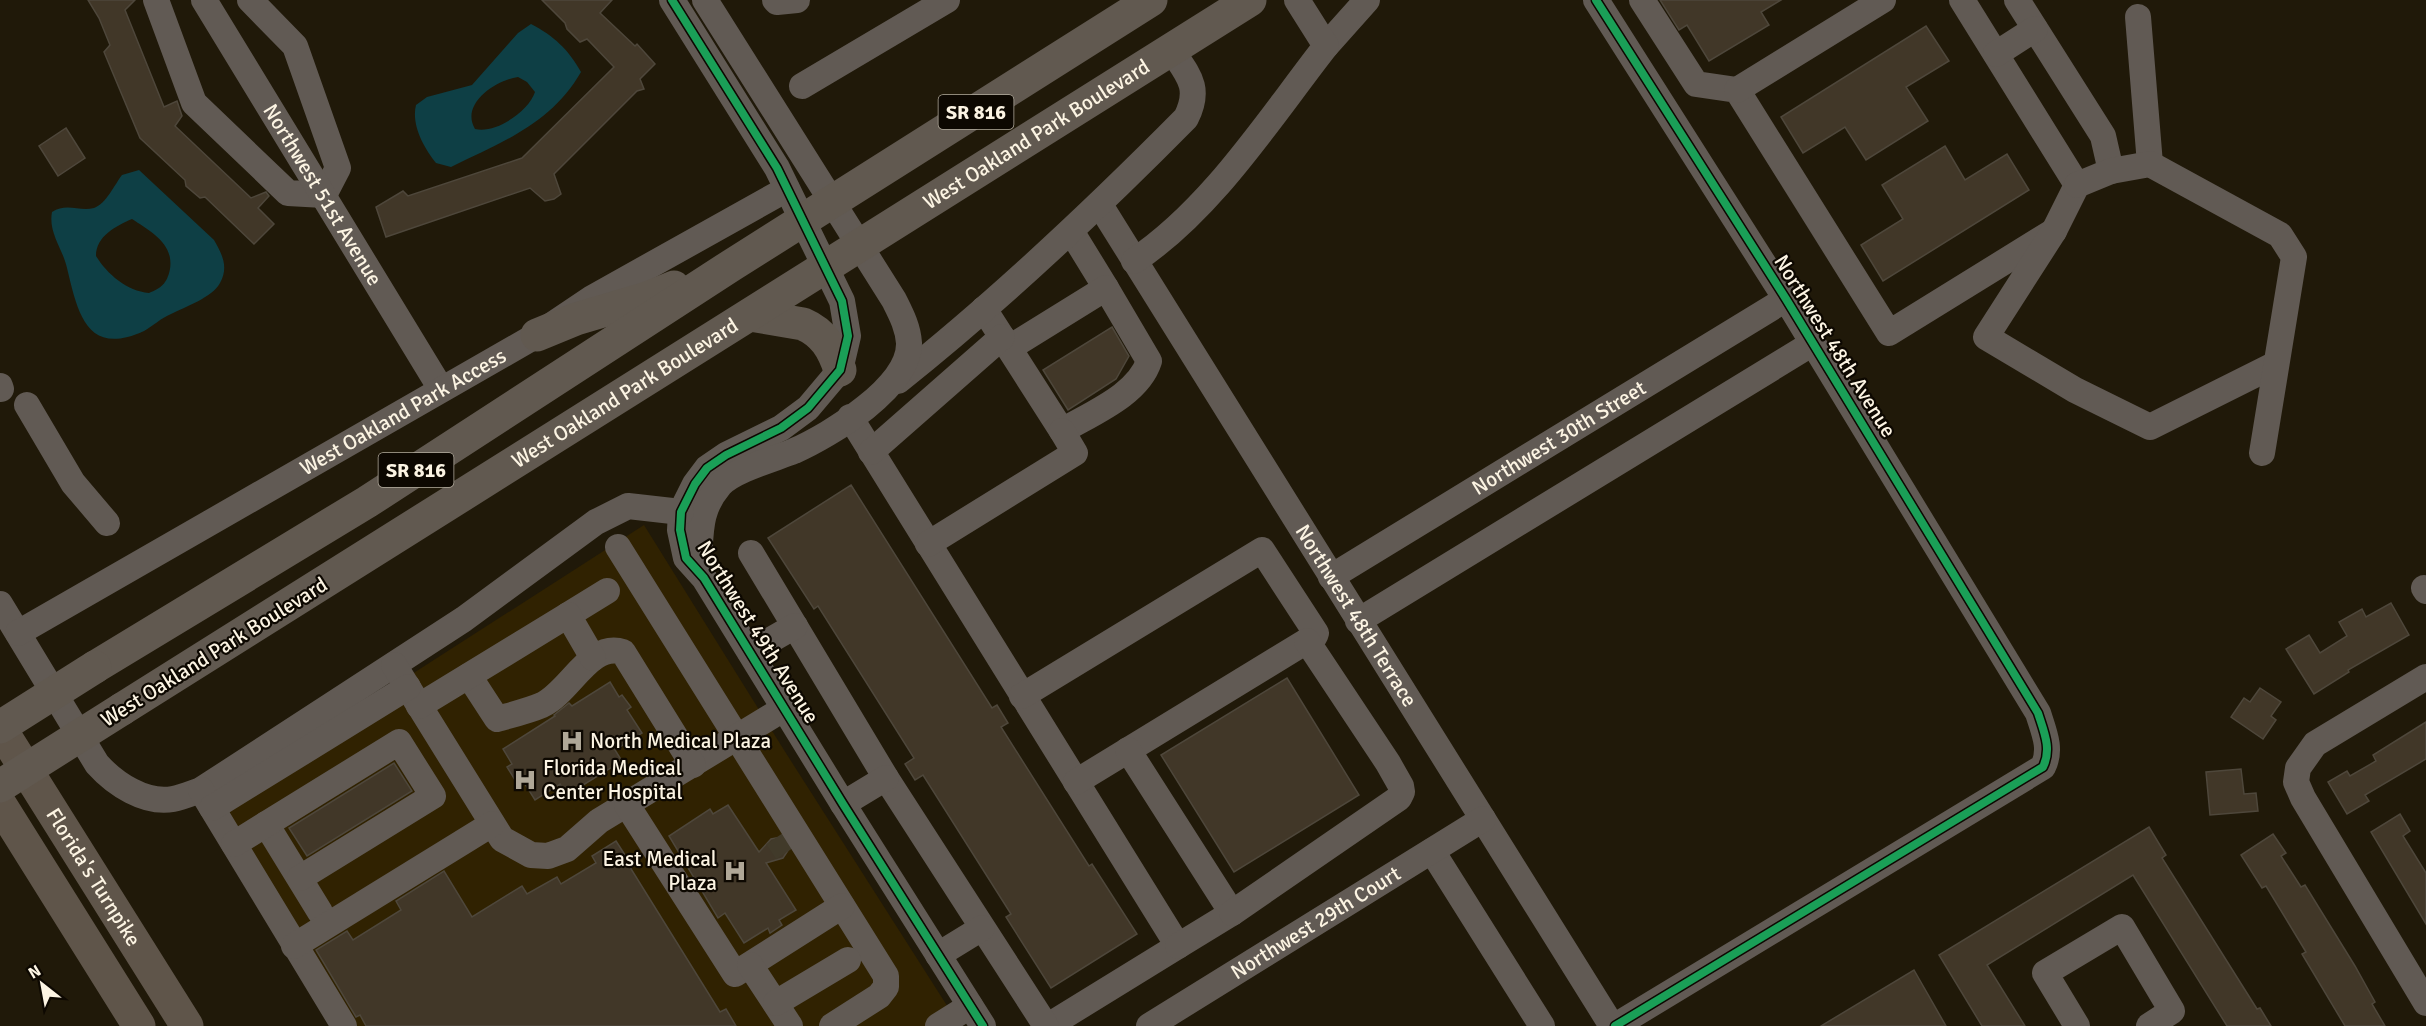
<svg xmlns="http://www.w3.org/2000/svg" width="2426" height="1026" viewBox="0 0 2426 1026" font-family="Signika,sans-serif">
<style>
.built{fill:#302201}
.water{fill:#0e3f45;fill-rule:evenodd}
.building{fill:#413728;stroke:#4e473b;stroke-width:1.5}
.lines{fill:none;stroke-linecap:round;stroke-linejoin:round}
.minor-tunnel{stroke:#413a2a;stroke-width:26;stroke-dasharray:26 13;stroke-linecap:butt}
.minor{stroke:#615a54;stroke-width:26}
.major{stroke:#615950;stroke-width:33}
.highway{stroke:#5f554a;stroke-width:33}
.major-bridge{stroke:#615950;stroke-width:33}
.cycleway-casing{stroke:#0d0801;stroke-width:11}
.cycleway{stroke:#1a9f57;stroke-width:8}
.labels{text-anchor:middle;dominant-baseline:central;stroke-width:4.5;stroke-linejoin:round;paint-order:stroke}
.shield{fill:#0d0801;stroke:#b4ad9f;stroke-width:1.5}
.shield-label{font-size:20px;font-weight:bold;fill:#fcf4e3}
.street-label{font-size:21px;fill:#fcf4e3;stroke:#0d0801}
.poi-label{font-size:21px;fill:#fcf4e3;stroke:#0d0801;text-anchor:start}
</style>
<rect width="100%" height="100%" fill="#201909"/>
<path class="built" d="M644,525L784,750L960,1026H334L199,811Z"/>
<g class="water">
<path d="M531,24C554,36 568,49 581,72C551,124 502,142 451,167L436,163C424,148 411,125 416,105L427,97L472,85L518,33ZM518,77L527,82L535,92C529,111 496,134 475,129C460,104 496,80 518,77Z"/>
<path d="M139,170L214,240C222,254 229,267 220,283C213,297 185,307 171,314C161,318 153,326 144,331C87,357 78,314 67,268C63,249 48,233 52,212C67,202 79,212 94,208C106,204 115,184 122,175ZM132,219C150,231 174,243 170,269C167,284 161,288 149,293C127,291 107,274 96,256C96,236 116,226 132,219Z"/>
</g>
<g class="building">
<path d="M88,0H135L125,10L164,107L177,101L182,116L175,126L251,198L266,192L269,196L258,208L274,224L254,244L205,197L200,198L186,186L185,180L140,138L104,52L110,45L99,18Z"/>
<path d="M542,0H612L600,13L635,46L637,44L655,64L640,79L644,89L637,91L554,174L561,194L554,199L545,201L530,188L386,237L376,207L403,191L408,196L522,158L614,67L587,39L580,42L567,29L565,23Z"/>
<path d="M1660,0H1781L1761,12L1769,25L1709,61L1687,25L1679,30Z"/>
<path d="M1926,26L1949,61L1906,87L1928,121L1866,160L1845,127L1803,153L1781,117Z"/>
<path d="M66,128L85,158L58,176L39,146Z"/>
<path d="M1945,146L1965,180L2007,154L2029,190L1883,281L1861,245L1903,219L1882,185Z"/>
<path d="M1112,327L1129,356L1116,379L1068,410L1043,370Z"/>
<path d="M851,485L992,708L997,705L1008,723L1001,727L1089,866L1092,864L1137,934L1051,988L1006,917L1011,914L923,775L915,780L905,764L914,758L818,606L814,609L768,538Z"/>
<path d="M2391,603L2409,635L2348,670L2349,672L2314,694L2286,649L2309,635L2320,653L2347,636L2339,622L2362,609L2366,617Z"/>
<path d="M1287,678L1359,795L1234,872L1161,755Z"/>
<path d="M610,682L619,697L622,695L631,707L627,710L642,733L615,750L622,761L567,795L560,784L535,800L520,776L515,780L507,767L512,764L503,749L555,716L554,715L569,703L572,706Z"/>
<path d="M2260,688L2281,702L2271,716L2276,720L2263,739L2231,717L2244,698L2250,702Z"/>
<path d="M2426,722V759L2365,795L2369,801L2347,814L2328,782L2347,771L2350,776L2376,761L2373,755Z"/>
<path d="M394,763L412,791L307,856L289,828Z"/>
<path d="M2241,769L2244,794L2256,793L2258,811L2210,815L2206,772Z"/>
<path d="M728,805L759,852L771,839L781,837L789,849L783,858L766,863L796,910L779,920L782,925L770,933L768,928L744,943L725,913L718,918L669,836L710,809L713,814Z"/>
<path d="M2400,814L2410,831L2403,836L2426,873V924L2371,832Z"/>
<path d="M2149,827L2166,855L2162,858L2257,1009L2260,1008L2271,1026H2227L2133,875L1987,965L2025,1026H1982L1939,955Z"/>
<path d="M2273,834L2286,853L2281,856L2301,887L2305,885L2355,966L2375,1002L2372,1004L2385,1026H2345L2302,954L2306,952L2266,886L2262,888L2241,855Z"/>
<path d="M616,841L625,855L623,856L720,1012L726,1009L736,1026H366L360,1015L356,1017L316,950L347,931L353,940L401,910L396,901L444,871L472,917L522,886L527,894L557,877L561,884L596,863L592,856Z"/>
<path d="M1914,970L1946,1026H1821Z"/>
</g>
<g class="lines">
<path class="minor-tunnel" d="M777,837L787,852"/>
<g class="minor">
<path d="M156,0L194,103L288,193L324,195L338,168L295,46L250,0"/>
<path id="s1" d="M204,0L441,389"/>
<path d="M672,0L777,168L842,301L848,336L840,370L808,408L781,428L726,455L707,468L695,484L681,512L680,530L686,558L704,578L843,804L983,1026"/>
<path d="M775,0L777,2L797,0"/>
<path d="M1596,0L1786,299L2038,713C2044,732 2052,749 2043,767L1615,1026"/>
<path d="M1642,0L1696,84L1737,90L1889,333L2054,231"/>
<path d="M1962,0L2077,185"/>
<path d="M2017,0L2103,136L2111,171"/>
<path d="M2138,17L2150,164"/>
<path d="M1326,46L1367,0"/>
<path d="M1996,54L2035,29"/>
<path d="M802,86L947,0"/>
<path d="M1737,90L1883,0"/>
<path d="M2077,185L2054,231L1986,337L2075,390L2150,427L2276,364"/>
<path d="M2077,185L2111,171L2150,164L2280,235L2294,257L2262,453"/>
<path id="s2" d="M1100,205L1612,1026"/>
<path d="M1071,231L1106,288"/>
<path d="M1134,261C1212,209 1269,119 1326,46L1297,0"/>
<path d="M984,309L1062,431C1092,413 1138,395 1149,361L1106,288L1009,348"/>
<path d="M898,381C1000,300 1094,211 1186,118C1201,88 1189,76 1172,51"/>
<path d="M0,386L1,389"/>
<path d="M27,405L73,483L107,523"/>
<path d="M850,417L1178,946L1048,1026"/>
<path d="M871,452L1002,337"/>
<path d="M928,544L1075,453L1062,431"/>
<path d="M618,547L886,976V987L879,996L832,1026"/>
<path d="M751,553L886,778L1046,1026"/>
<path d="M698,571C702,537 696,513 720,485C734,470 774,459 794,451C830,435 910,387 909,343C908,327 901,314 894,300L705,0"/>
<path id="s3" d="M1331,577L1786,299"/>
<path d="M2424,588L2426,591"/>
<path d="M0,604L97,764C115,784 145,804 173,799C183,797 192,793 201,790L464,619L596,522L628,506L681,512"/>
<path d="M568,615L607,591"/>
<path d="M1358,621L1813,343"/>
<path id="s4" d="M18,633L537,335L592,298L787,189"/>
<path d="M750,652L795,626"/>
<path d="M394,665L502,839L531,855L548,856L567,849L599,821L785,708"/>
<path d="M469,676L497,719C511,715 528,711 542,705C570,692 590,641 623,652L693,765"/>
<path d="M2426,677L2315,744L2298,768L2296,782L2303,798L2426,1003"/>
<path d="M1022,696L1262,550L1316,633L1315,636L1076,782"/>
<path d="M419,706L568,615L593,658"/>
<path d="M1128,750L1232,913L1178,946"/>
<path d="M201,790L344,1026"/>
<path d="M843,804L886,778"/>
<path d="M627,805L735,974L842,906"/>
<path d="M212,808L408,687"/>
<path d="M266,824L320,912"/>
<path d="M234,844L399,742L433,796L300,878"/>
<path d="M1432,851L1542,1026"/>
<path d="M1232,913L1399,798L1402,792L1401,786L1388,763L1307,641"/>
<path d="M294,946L492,824"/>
<path d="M938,955L982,928"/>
<path d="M750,965L790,1026"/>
<path d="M776,1003L848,960"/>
<path d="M938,1026L970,1006"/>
<path id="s5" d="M1149,1026L1483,819"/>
<path d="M2077,1026L2045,973L2122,927L2172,1011L2149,1026"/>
</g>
<g class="major">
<path d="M750,315L803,324C824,333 833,349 840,370"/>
<path d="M537,335L576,319L647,298L674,287"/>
<path d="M95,667L367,502L732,265L1151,0"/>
<path id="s6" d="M122,709L1250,0"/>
</g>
<g class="highway">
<path id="s7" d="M0,728L187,1026"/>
<path d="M0,804L139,1026"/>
</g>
<g class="major-bridge">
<path d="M0,727L95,667"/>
<path d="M0,786L122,709"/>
</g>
<g class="cycleway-casing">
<g id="cycleway">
<path d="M672,0L777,168L842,301L848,336L840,370L808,408L781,428L726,455L707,468L695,484L681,512L680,530L686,558L704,578L843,804L983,1026"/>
<path d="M1596,0L1786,299L2038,713C2044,732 2052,749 2043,767L1615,1026"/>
</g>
</g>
<use href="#cycleway" class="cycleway"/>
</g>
<defs>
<g id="hospital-bare" transform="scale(1.8)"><path d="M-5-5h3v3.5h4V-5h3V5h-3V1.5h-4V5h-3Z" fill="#afa797" stroke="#0d0801" stroke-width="2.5" paint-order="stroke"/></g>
</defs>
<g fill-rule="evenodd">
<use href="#hospital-bare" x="572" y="741"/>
<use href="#hospital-bare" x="525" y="780"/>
<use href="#hospital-bare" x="735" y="871"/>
</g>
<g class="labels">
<g class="shield">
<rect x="938.5" y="95" width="75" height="34" rx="4.5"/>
<rect x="378.5" y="453" width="75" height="34" rx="4.5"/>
</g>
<g class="shield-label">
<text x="976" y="112">SR 816</text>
<text x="416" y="470">SR 816</text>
</g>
<g class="street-label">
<text stroke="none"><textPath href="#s6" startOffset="1080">West Oakland Park Boulevard</textPath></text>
<text stroke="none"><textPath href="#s1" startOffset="228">Northwest 51st Avenue</textPath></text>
<text transform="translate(1835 346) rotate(58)">Northwest 48th Avenue</text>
<text stroke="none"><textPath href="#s6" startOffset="594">West Oakland Park Boulevard</textPath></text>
<text stroke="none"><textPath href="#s4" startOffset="444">West Oakland Park Access</textPath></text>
<text stroke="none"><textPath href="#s3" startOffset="267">Northwest 30th Street</textPath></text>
<text stroke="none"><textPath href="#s2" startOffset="484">Northwest 48th Terrace</textPath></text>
<text transform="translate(758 632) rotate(58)">Northwest 49th Avenue</text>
<text transform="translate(214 652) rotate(-32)">West Oakland Park Boulevard</text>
<text stroke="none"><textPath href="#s7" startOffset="176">Florida's Turnpike</textPath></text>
<text stroke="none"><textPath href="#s5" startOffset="196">Northwest 29th Court</textPath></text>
</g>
<g class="poi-label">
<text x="590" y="741">North Medical Plaza</text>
<text x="543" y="768">Florida Medical<tspan x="543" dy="24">Center Hospital</tspan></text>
<text x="717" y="859" text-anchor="end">East Medical<tspan x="717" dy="24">Plaza</tspan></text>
</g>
</g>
<g transform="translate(42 984) rotate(329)" stroke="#0d0801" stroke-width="4.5" paint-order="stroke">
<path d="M0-4.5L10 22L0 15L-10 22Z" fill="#fcf4e3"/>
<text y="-9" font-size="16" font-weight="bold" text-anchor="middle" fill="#fcf4e3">N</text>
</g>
</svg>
